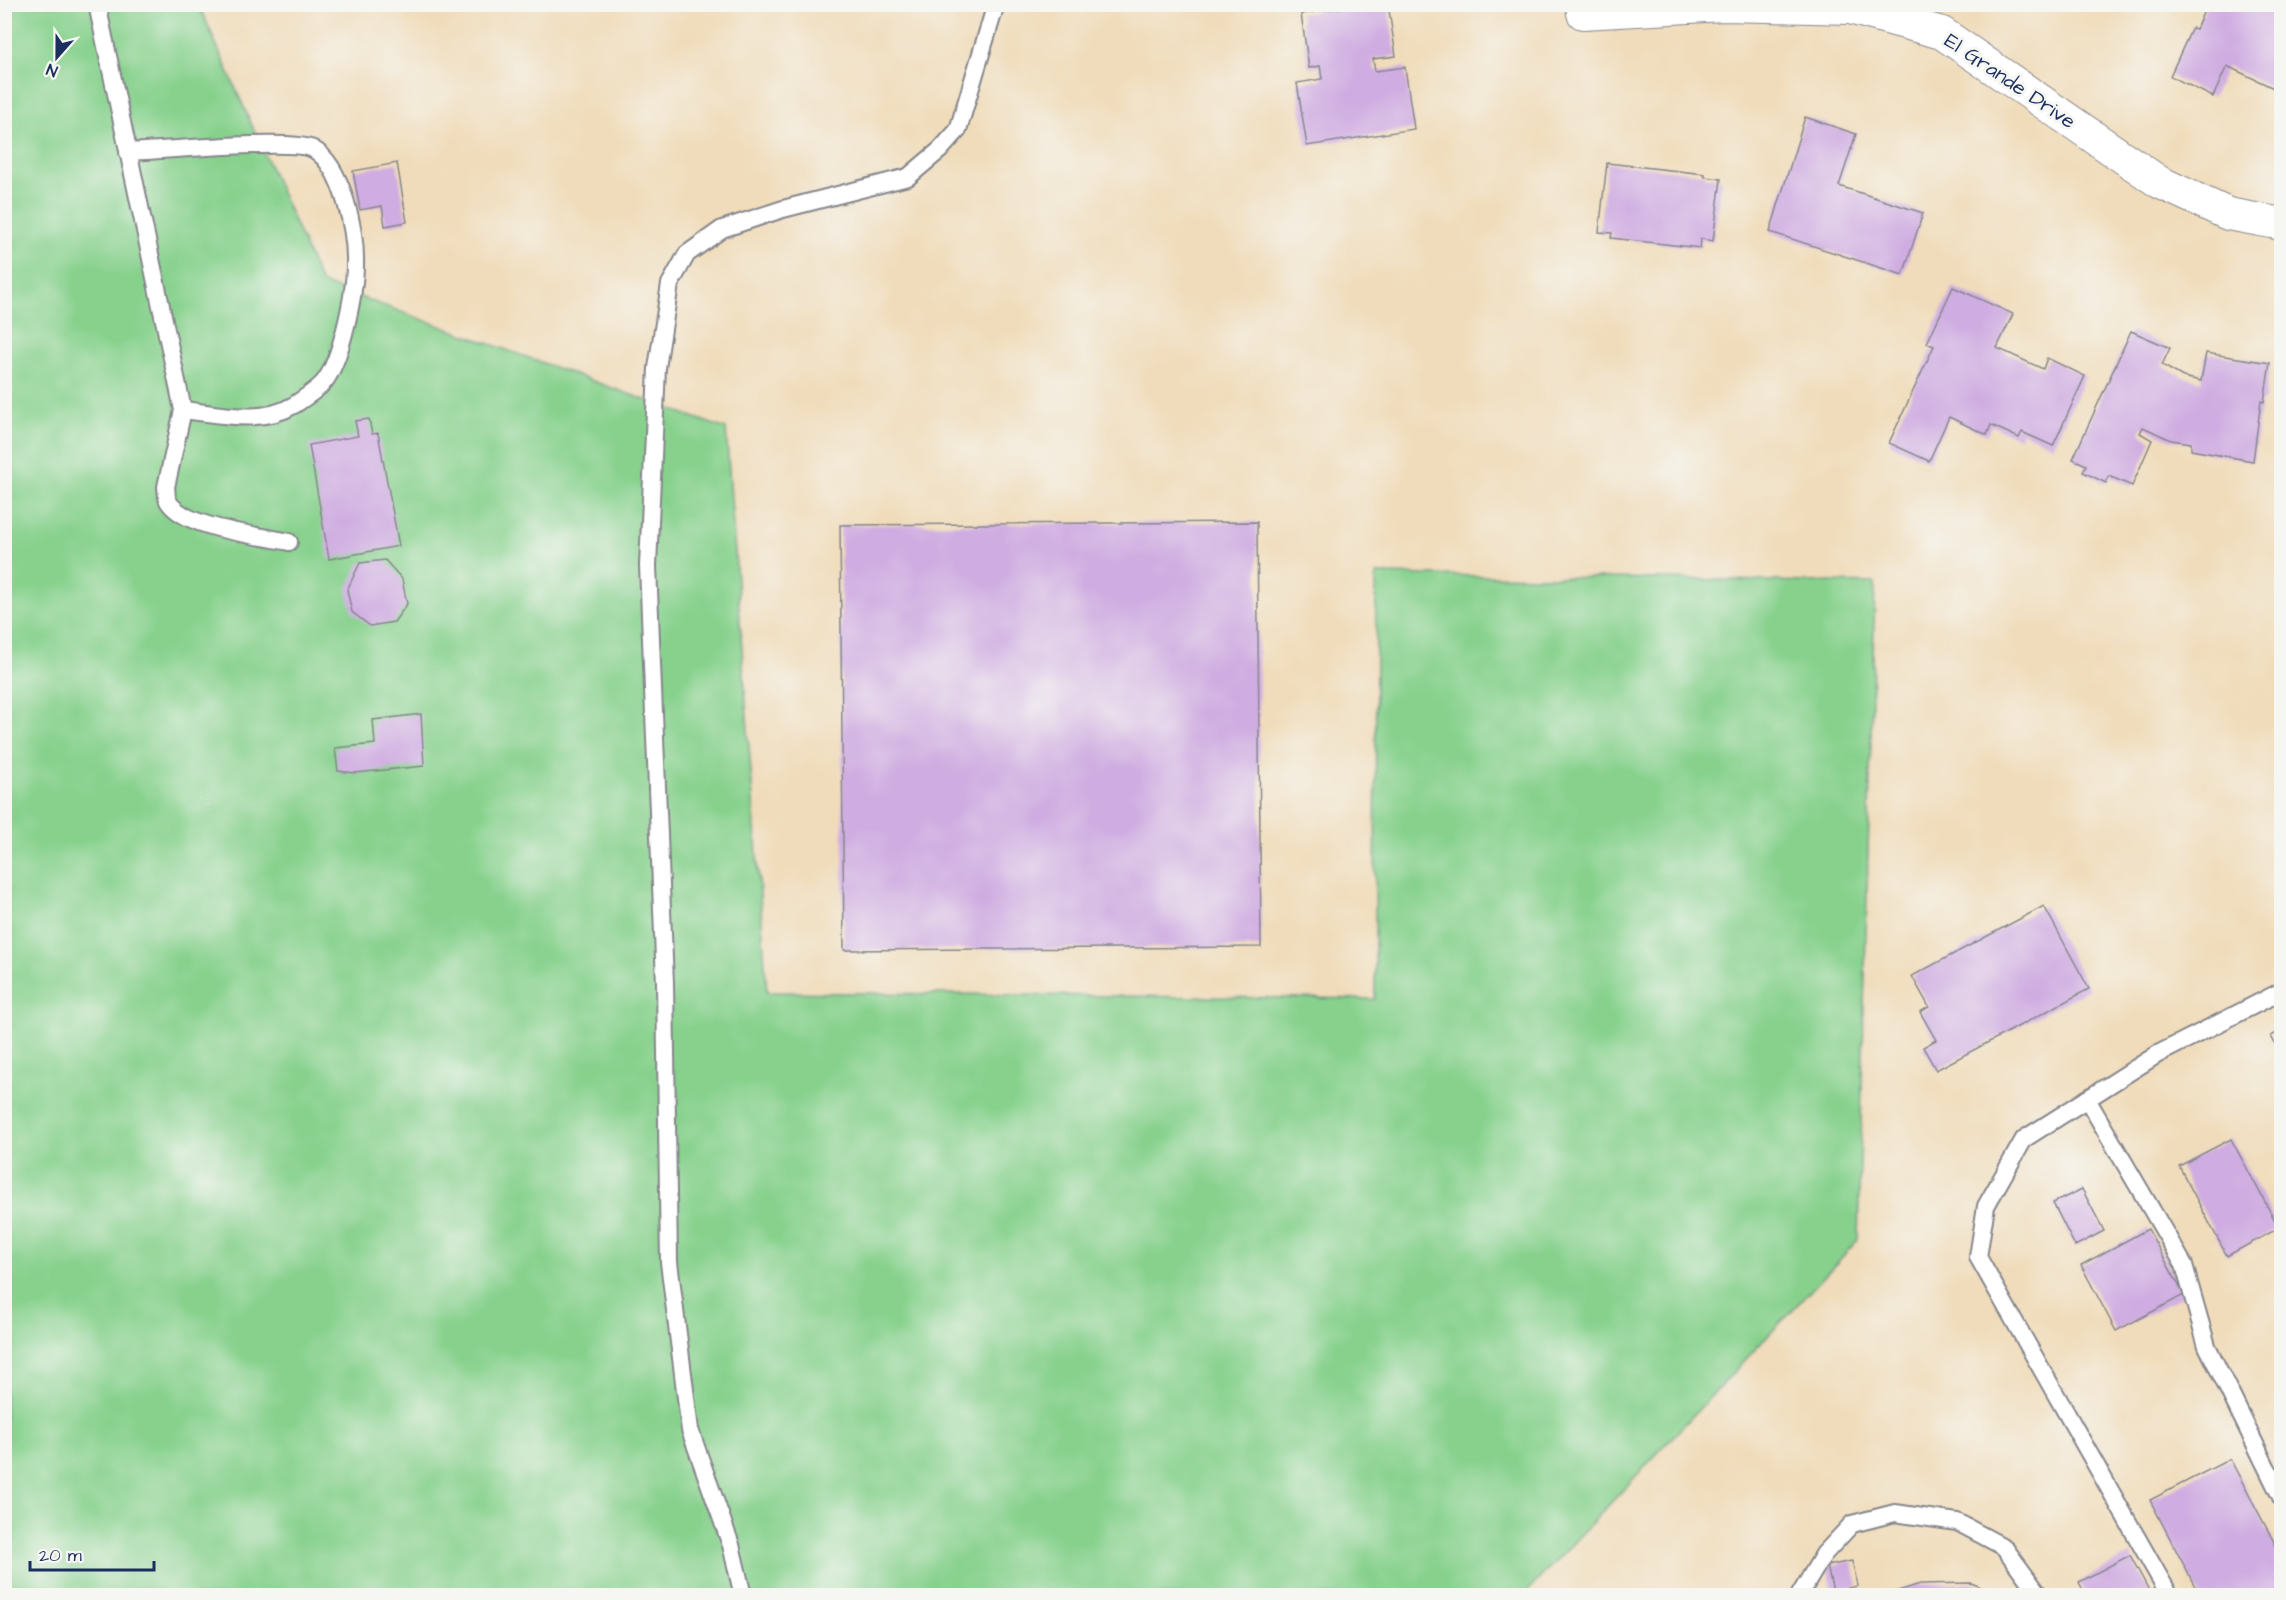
<svg xmlns="http://www.w3.org/2000/svg" width="2286" height="1600" viewBox="0 0 2286 1600" font-family="'Architects Daughter',sans-serif">
<style>
.green{fill:#87d18d;stroke:#518076;stroke-width:1.5}
.building{fill:#cface1}
.lines{fill:none;stroke-linecap:round;stroke-linejoin:round}
.service-casing{stroke:#86868c;stroke-width:20}
.minor-casing{stroke:#86868c;stroke-width:34}
.service{stroke:#fff;stroke-width:16}
.minor{stroke:#fff;stroke-width:32}
.labels{text-anchor:middle;dominant-baseline:central;stroke-width:6;stroke-linejoin:round;paint-order:stroke}
.street-label{font-size:21px;fill:#1b2f5e;stroke:#f6f6f2}
</style>
<rect width="100%" height="100%" fill="#f6f6f2"/>
<filter id="ink" filterUnits="userSpaceOnUse"><feTurbulence type="fractalNoise" baseFrequency=".0167" numOctaves="2"/><feDisplacementMap in="SourceGraphic" scale="12" xChannelSelector="R" yChannelSelector="G"/><feConvolveMatrix kernelMatrix="1 2 1 2 8 2 1 2 1" color-interpolation-filters="sRGB"/></filter>
<filter id="wash" filterUnits="userSpaceOnUse"><feTurbulence type="fractalNoise" baseFrequency=".008" numOctaves="4" result="noise"/><feDisplacementMap in="SourceGraphic" scale="24" xChannelSelector="R" yChannelSelector="G"/><feGaussianBlur stdDeviation="1.35" result="paint"/><feColorMatrix in="noise" values="0 0 0 0 0 0 0 0 0 0 0 0 0 0 0 0 0 1.4 0 .05"/><feComposite in="paint" operator="in"/></filter>
<g filter="url(#wash)">
<rect width="100%" height="100%" fill="#f0dcba"/>
<path class="green" d="M5,5H199L321,283L726,429L767,992L1375,999L1376,574L1875,583L1858,1240L1524,1595L5,1596Z"/>
<g id="blocks">
<g class="building">
<path d="M1362,4H1388L1396,56L1373,59L1375,71L1405,67L1414,129L1307,146L1297,83L1322,79L1320,66L1309,68L1301,14Z"/>
<path d="M2207,4H2282V92L2227,66L2213,97L2170,76L2192,28L2196,29Z"/>
<path d="M1805,117L1856,134L1839,186L1923,213L1903,275L1770,232Z"/>
<path d="M397,163L407,222L385,226L382,206L360,210L353,171Z"/>
<path d="M1607,163L1705,174V177L1721,179L1713,241L1701,239L1700,248L1611,238L1612,233L1599,232Z"/>
<path d="M1953,287L2013,314L1997,348L2043,369L2047,358L2085,376L2053,446L2022,432L2019,438L1991,425L1987,435L1949,417L1929,461L1889,443L1934,346L1927,343Z"/>
<path d="M2131,331L2170,348L2162,365L2183,377L2201,381L2206,353L2270,363L2264,402L2261,401L2253,461L2191,450V443L2171,440L2143,427L2140,433L2152,440L2132,486L2109,476L2106,483L2083,472L2086,465L2073,459Z"/>
<path d="M369,419L372,434L378,433L399,546L329,559L309,445L358,436L355,421Z"/>
<path d="M1257,522L1261,947L844,950L840,525Z"/>
<path d="M385,560L402,579L407,604L394,622L370,626L352,612L347,590L360,563Z"/>
<path d="M421,714L424,766L355,773L338,771L335,748L375,744L373,720Z"/>
<path d="M2044,906L2089,989L1936,1070L1923,1047L1936,1040L1920,1012L1929,1007L1912,976Z"/>
<path d="M2282,1030V1058L2271,1036Z"/>
<path d="M2231,1139L2279,1228L2227,1256L2179,1166Z"/>
<path d="M2082,1189L2104,1231L2075,1246L2053,1203Z"/>
<path d="M2148,1229L2184,1295L2116,1331L2081,1265Z"/>
<path d="M2230,1459L2282,1557V1596H2200L2150,1500Z"/>
<path d="M2130,1555L2152,1596H2086L2079,1582Z"/>
<path d="M1852,1561L1858,1586L1833,1591L1827,1566Z"/>
<path d="M1971,1583L2004,1596L1886,1595L1920,1584Z"/>
</g>
</g>
</g>
<g filter="url(#ink)">
<use href="#blocks" fill-opacity="0" stroke="#86868c" stroke-width="1.5"/>
<g class="lines">
<g class="service-casing">
<g id="service">
<path d="M97,4L183,410L166,487C167,492 166,497 168,501C185,529 259,535 289,542"/>
<path d="M128,152C159,151 293,138 313,149C343,166 356,233 355,265C355,292 341,363 323,383C317,390 303,399 294,405C261,425 220,414 183,410"/>
<path d="M2087,1099L2184,1265L2207,1346L2282,1499"/>
<path d="M743,1596L731,1545L690,1430L669,1262L665,983L648,566L657,368L670,284L687,254L722,229L783,209L908,177L940,150L958,130L996,4"/>
<path d="M1799,1596L1824,1554L1852,1524L1895,1513L1957,1522L2004,1547L2040,1596"/>
<path d="M2170,1596L1978,1257L1986,1206L2024,1139L2158,1054L2282,991"/>
</g>
</g>
<g class="minor-casing">
<path id="minor" d="M1582,4L1583,13L1724,5L1850,8L1942,33L2159,182L2228,214L2282,224"/>
</g>
<use href="#service" class="service"/>
<use href="#minor" class="minor"/>
</g>
</g>
<g class="labels">
<g class="street-label">
<text transform="translate(2010 81) rotate(34)">El Grande Drive</text>
</g>
</g>
<rect width="2286" height="1600" fill="none" stroke="#f6f6f2" stroke-width="24"/>
<g transform="translate(57 57) rotate(201)" stroke="#f6f6f2" stroke-width="4.5" paint-order="stroke">
<path d="M0-4.5L10 22L0 15L-10 22Z" fill="#1b2f5e"/>
<text y="-9" font-size="16" font-weight="bold" text-anchor="middle" fill="#1b2f5e">N</text>
</g>
<path d="M30 1561v9h124v-9" fill="none" stroke="#1b2f5e" stroke-width="3"/>
<text x="39" y="1561" font-size="18" fill="#1b2f5e" stroke="#f6f6f2" stroke-width="4.5" paint-order="stroke">20 m</text>
</svg>
